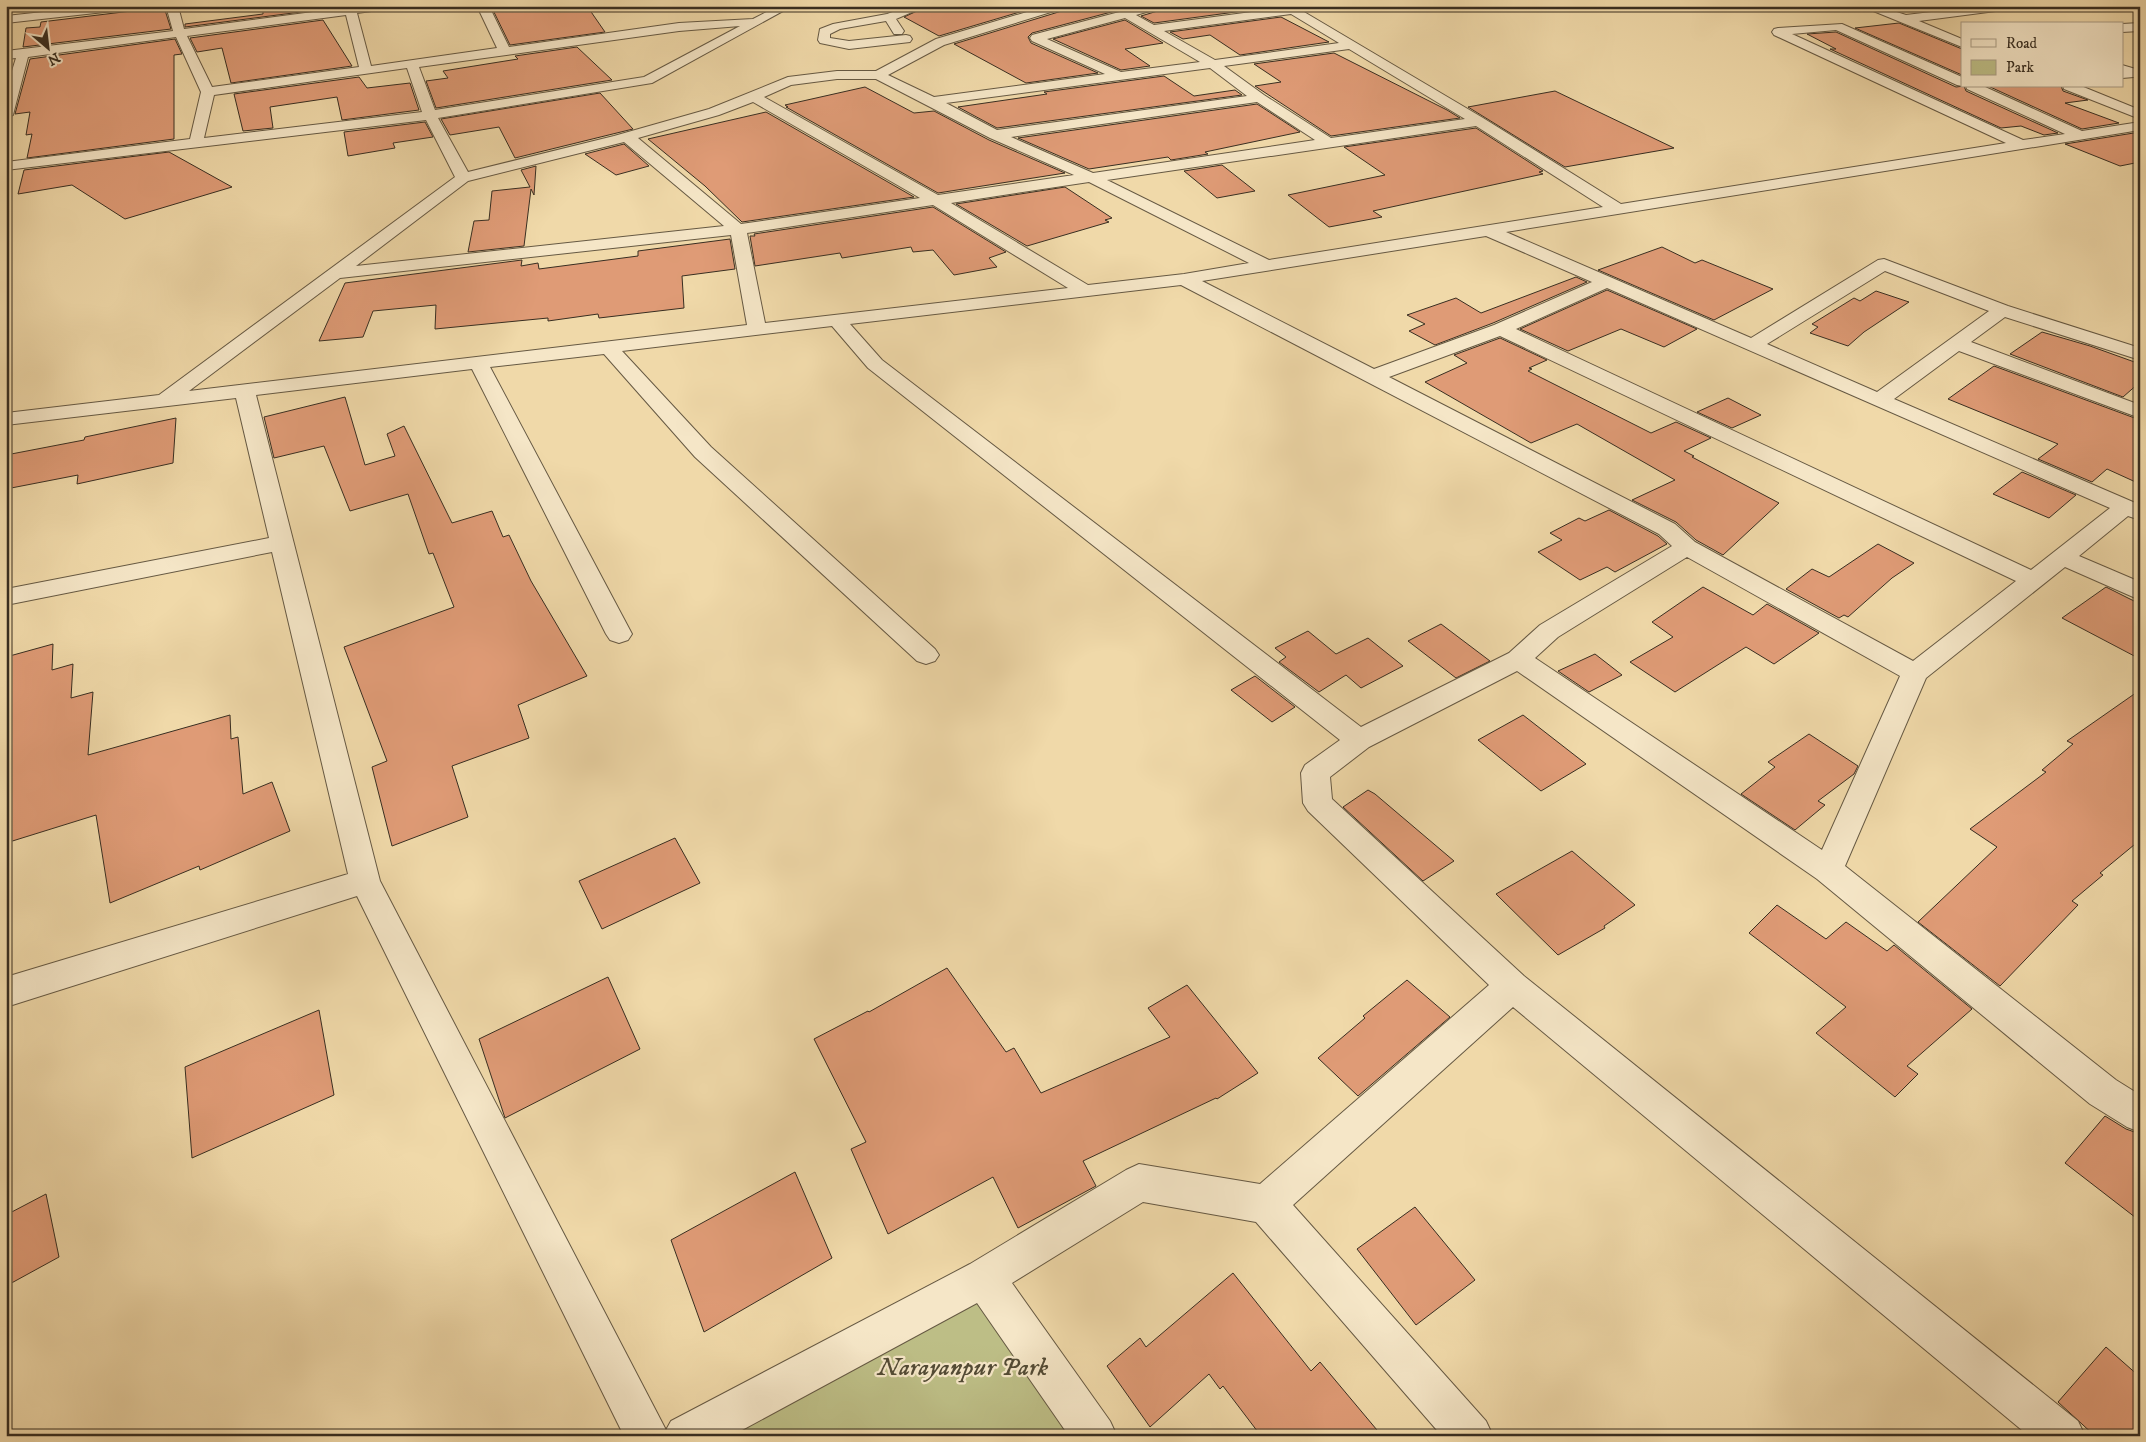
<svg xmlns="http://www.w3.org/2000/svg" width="2146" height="1442" viewBox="0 0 2146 1442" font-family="'IM FELL DW Pica',serif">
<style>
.green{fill:#bdbe86;stroke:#7a7654}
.building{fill:#df9b76;stroke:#382e21}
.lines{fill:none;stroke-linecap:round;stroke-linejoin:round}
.minor-casing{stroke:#665943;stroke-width:2}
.minor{fill:#f5e6c7;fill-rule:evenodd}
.labels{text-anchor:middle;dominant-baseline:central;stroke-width:4.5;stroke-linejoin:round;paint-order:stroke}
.near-park-label{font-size:25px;font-style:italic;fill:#534b35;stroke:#f5e6c7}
</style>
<rect width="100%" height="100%" fill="#f0d9a9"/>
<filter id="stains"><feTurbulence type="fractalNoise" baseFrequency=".004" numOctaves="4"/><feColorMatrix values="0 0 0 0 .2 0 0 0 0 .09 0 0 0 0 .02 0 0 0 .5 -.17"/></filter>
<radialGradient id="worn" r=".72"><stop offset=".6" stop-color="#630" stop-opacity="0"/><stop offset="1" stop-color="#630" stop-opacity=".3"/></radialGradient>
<path class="green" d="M984,1278L1095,1436H686Z"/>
<g class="building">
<path d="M287,6H314L316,10L185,27V24L263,14V9Z"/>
<path d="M491,6H587L605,32L510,45Z"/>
<path d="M928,6H1040L939,36L904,17Z"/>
<path d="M1067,6H1134L1032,33L1028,37L1031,43L1098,73L1026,83L954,44L1065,10Z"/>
<path d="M1163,6H1264L1265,8L1154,23L1141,16L1161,10Z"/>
<path d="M164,7L171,29L23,47L26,28L40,27L41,22Z"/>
<path d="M1281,17L1329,42L1240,55L1210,35L1183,39L1170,32Z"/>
<path d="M323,20L352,66L231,83L222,48L197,52L190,38Z"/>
<path d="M1125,20L1163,43L1125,49L1150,66L1121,70L1053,39Z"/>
<path d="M1899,23L1962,49V75L1855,28Z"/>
<path d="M1836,32L1956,87L1964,86L1966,91L2058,133L2044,135L2021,126L2001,128L1830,49H1836L1807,34Z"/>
<path d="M175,39L182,54L174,55V139L27,158L32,134L26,135L30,112L15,114L30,59Z"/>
<path d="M577,47L612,80L436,108L426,81L448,78L443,71L518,59L515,56Z"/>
<path d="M1334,53L1447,110L1460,118L1331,136L1255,86L1281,82L1254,64Z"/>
<path d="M1164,76L1194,96L1235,90L1242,95L997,128L958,107L1047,94L1044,92Z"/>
<path d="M359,77L367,88L410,83L419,110L342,120L337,97L270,107L273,128L243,131L234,94Z"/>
<path d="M1988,86H2061L2063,91L2088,100L2065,103L2119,123L2082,129Z"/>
<path d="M865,87L914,113L934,111L989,140L1065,173L938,193L786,107H788L785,105Z"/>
<path d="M1555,91L1674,148L1565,167L1468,107Z"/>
<path d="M600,93L633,129L515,158L499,127L450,135L441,119Z"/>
<path d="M1257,104L1300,132L1205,152L1208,154L1171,160L1168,157L1089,169L1018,138Z"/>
<path d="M766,112L914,197L742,222L705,186L648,139Z"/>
<path d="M425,122L433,137L393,143L395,148L348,156L344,132Z"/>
<path d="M1476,128L1543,171L1539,172L1543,174L1373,211L1382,217L1329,227L1288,195L1385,175L1344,147Z"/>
<path d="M2140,132V162L2120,166L2065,144Z"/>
<path d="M624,144L649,166L616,175L585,154Z"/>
<path d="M169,152L232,187L125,219L72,185L18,194L24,170Z"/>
<path d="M1222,165L1255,191L1217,198L1184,171Z"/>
<path d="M536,166L534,195L531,189L524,246L468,252L474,221L489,220L492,191L530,187L521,170Z"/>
<path d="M1065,187L1112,218L1105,220L1109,222L1027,246L956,204Z"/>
<path d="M933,207L1006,252L989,258L997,267L954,275L933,250L913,252L911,247L842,258L840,253L755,266L750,236H755L754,234Z"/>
<path d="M730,239L735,269L682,276L684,308L599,318L598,314L548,321V318L435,329L436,305L373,311L363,337L319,341L345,283L522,260L521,266L538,263L539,269L638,256V251Z"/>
<path d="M1662,247L1695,263L1702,260L1773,289L1714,320L1598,270Z"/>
<path d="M1576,277L1587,282L1493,323L1435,345L1409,331L1425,324L1407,315L1456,298L1481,313Z"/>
<path d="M1607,290L1697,329L1664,347L1621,329L1568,351L1520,329Z"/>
<path d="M1876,291L1909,302L1864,332L1848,346L1810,333L1818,327L1812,324L1854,298L1860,301Z"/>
<path d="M2042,332L2090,346L2140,364V382L2123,397L2010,354Z"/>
<path d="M1500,338L1547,360L1529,368L1532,369L1528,371L1651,433L1676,422L1711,438L1684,451L1694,456L1692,457L1779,503L1723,555L1696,540L1676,522L1632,500L1675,480L1577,424L1531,443L1425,382L1467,363L1454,355Z"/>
<path d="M1994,366L2140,420V484L2107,469L2092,482L2038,459L2058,444L1948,399Z"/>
<path d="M345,397L365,465L395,456L387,434L404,426L452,523L492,511L503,537L509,535L531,581L587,676L518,705L529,738L452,766L468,817L392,846L372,767L387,761L344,647L454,607L433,553L429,554L408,494L350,511L324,446L274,458L264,417Z"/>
<path d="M1728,398L1761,415L1732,428L1697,412Z"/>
<path d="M176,418L173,463L77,484L78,475L6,489V455L84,440L85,437Z"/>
<path d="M2022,472L2076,495L2049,518L1993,494Z"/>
<path d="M1609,510L1658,536L1667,544L1615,572L1607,567L1580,580L1538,552L1562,540L1550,533L1579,518L1585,521Z"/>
<path d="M1878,544L1914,563L1892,578L1848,617L1844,615L1839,618L1786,589L1812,569L1829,577Z"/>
<path d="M1703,587L1753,615L1767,604L1819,633L1774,664L1746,647L1675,692L1630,662L1673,637L1652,622Z"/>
<path d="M2106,587L2140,604V659L2062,618Z"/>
<path d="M1441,624L1490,661L1456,678L1408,641Z"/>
<path d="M1308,631L1336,654L1368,638L1403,666L1361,688L1346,675L1319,692L1279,662L1286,657L1275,648Z"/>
<path d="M53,644L52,670L73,664L71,698L93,692L88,755L230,715L231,739L238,737L243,794L272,782L290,831L200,870L199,866L110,903L96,815L6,843V657Z"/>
<path d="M1595,654L1622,675L1589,692L1558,671Z"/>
<path d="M1255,676L1295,707L1272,722L1231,690Z"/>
<path d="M2140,690V840L2100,873L2103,875L2072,901L2078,905L2000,986L1918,922L1997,847L1970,829L2046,772L2042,770L2073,744L2067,741Z"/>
<path d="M1523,715L1586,764L1541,791L1478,740Z"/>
<path d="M1809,734L1858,766L1854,774L1818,801L1825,805L1795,830L1741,794L1775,767L1768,762Z"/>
<path d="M1368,790L1375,794L1454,861L1423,881L1343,807Z"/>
<path d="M675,838L700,883L602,929L579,881Z"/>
<path d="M1572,851L1635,905L1604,926L1605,928L1558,955L1496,894Z"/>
<path d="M1777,905L1826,939L1846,922L1887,951L1894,945L1972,1009L1907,1066L1918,1074L1895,1097L1816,1033L1846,1007L1749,933Z"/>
<path d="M947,968L1006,1052L1014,1048L1041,1093L1170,1037L1148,1008L1187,985L1258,1073L1217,1099L1216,1098L1083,1161L1096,1186L1018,1228L993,1177L888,1234L851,1149L866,1142L814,1039L868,1011L869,1012Z"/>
<path d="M608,977L640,1049L505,1118L479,1039Z"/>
<path d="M1407,980L1450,1017L1358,1096L1318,1058L1365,1018L1363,1016Z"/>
<path d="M319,1010L334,1095L192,1158L185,1067Z"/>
<path d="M2105,1116L2126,1129L2140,1134V1221L2065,1163Z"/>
<path d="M795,1172L832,1258L704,1332L671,1240Z"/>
<path d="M46,1194L59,1257L6,1286V1215Z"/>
<path d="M1415,1207L1475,1280L1416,1325L1357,1249Z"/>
<path d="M1233,1273L1311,1371L1320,1362L1382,1436H1261L1223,1386L1220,1389L1209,1374L1150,1427L1107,1366L1140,1338L1146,1347Z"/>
<path d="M2106,1347L2140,1377V1436H2095L2058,1402Z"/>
</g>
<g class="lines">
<g class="minor-casing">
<g id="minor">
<path d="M98,6H136L131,9L6,23V16Z"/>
<path d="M166,6H178L184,29L358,6H391L386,9L357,13L371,66L497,48L477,6H489L509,47L679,23L753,19L778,6H792L652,83L438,118L468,172L614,136L709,109L788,77L837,71H876L936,39L1047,6H1065L1064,8L944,45L888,75L934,97L1105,74L1032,41L1030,38L1032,35L1142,6H1161L1160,8L1136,15L1154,25L1282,8L1281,6H1294L1483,118L1621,204L2006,143L1774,35L1772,32L1774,29L1778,28L1842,24L1962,77V86L1957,85L1836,30L1792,34L2023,140L2065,134L1967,89L1966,86H1983L2082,131L2140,122V130L1506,232L1751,338L1878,260L1884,259L2008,306L2140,348V360L2005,317L1971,342L2140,405V418L1959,351L1894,399L2140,505V520L2128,516L2079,556L2140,582V600L2065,567L1926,678L1845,866L2116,1080L2140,1095V1132L2127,1127L2090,1104L1817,879L1517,671L1369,747L1330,777L1332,799L1524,976L2078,1421L2085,1436H2029L1513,1007L1293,1205L1486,1421L1493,1436H1442L1256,1222L1143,1202L1012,1283L1110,1421L1117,1436H1069L977,1303L731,1436H624L357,896L6,1007V977L348,874L272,552L6,605V589L269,538L236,398L6,425V413L159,395L455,177L426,120L6,170V162L190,139L201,92L176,37L28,57L13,115L6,119V90L16,58L6,59V51L173,31ZM1291,14L1339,43L1215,60L1164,31ZM346,15L359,67L212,87L187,36ZM1125,18L1200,62L1121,72L1047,39ZM740,26L644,77L435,110L419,67L679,31ZM1349,49L1465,119L1331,138L1264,95L1224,66ZM407,68L422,112L204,138L214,95ZM1210,68L1247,96L997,130L946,103ZM837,79H876L990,138L1074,175L938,195L764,97L791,85ZM753,102L920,198L741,224L638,138L719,115ZM1257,102L1315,140L1093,173L1011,137ZM1476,126L1603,207L1269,260L1107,180ZM624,142L724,226L356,266L468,181ZM1089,182L1249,263L1184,274L1088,285L951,203ZM933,205L1068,288L765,323L747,233ZM731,235L747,325L189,391L340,278ZM1486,236L1592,282L1494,325L1374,369L1202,281ZM1885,271L1989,311L1877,392L1767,344ZM1181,285L1659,534L1672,546L1540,625L1509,653L1361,727L882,360L850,324ZM1607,288L2110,508L2031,570L1516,329ZM832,326L868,368L1340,740L1305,765L1301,773L1303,803L1308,811L1489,985L1260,1184L1139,1164L1126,1170L970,1264L671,1421L666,1430L380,881L256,395L472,369L606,634L610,640L619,643L628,640L632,634L490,367L604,354L695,457L917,661L926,664L935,661L939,655L935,649L711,447L622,351ZM1500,336L2016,581L1913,661L1695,542L1675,524L1389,377ZM1687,557L1900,676L1822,850L1535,658L1558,637Z"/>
<path d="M909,6H926L896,19L904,31L902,34H894L886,21L840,29L830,34V38L849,41L906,35L910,36L912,39L910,42L849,49L820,43L818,40L820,29L833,24L887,14Z"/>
<path d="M1861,6H1878L1906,15L1981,6H2016L2011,9L1919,21L1962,39V47Z"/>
<path d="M2140,23V31L2122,32V24Z"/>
<path d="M2122,65L2139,70L2140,74L2134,77L2122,78Z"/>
<path d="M2063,86H2081L2140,110V119L2064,89Z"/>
</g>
</g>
<use href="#minor" class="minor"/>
</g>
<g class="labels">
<g class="near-park-label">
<text x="963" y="1367">Narayanpur Park</text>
</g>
</g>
<rect width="2146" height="1442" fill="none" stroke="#f0d9a9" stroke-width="25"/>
<rect x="8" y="8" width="2131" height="1427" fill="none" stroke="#382e21" stroke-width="2.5"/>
<rect x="12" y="12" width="2121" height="1417" fill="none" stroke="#382e21"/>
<rect x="1961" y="22" width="162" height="65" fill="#f5e6c7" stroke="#a99c85"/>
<rect x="1971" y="39" width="25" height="8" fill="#f5e6c7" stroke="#a99c85"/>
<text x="2006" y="48" font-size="15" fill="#382e21">Road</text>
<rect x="1971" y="60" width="25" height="15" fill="#bdbe86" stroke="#a99c85"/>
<text x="2006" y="72" font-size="15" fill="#382e21">Park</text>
<g transform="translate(48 48) rotate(152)" stroke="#f5e6c7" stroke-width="4" paint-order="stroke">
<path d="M0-4L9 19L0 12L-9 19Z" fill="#382e21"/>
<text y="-8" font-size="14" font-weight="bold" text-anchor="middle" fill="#382e21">N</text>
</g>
<rect width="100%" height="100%" filter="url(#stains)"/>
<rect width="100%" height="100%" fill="url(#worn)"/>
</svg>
